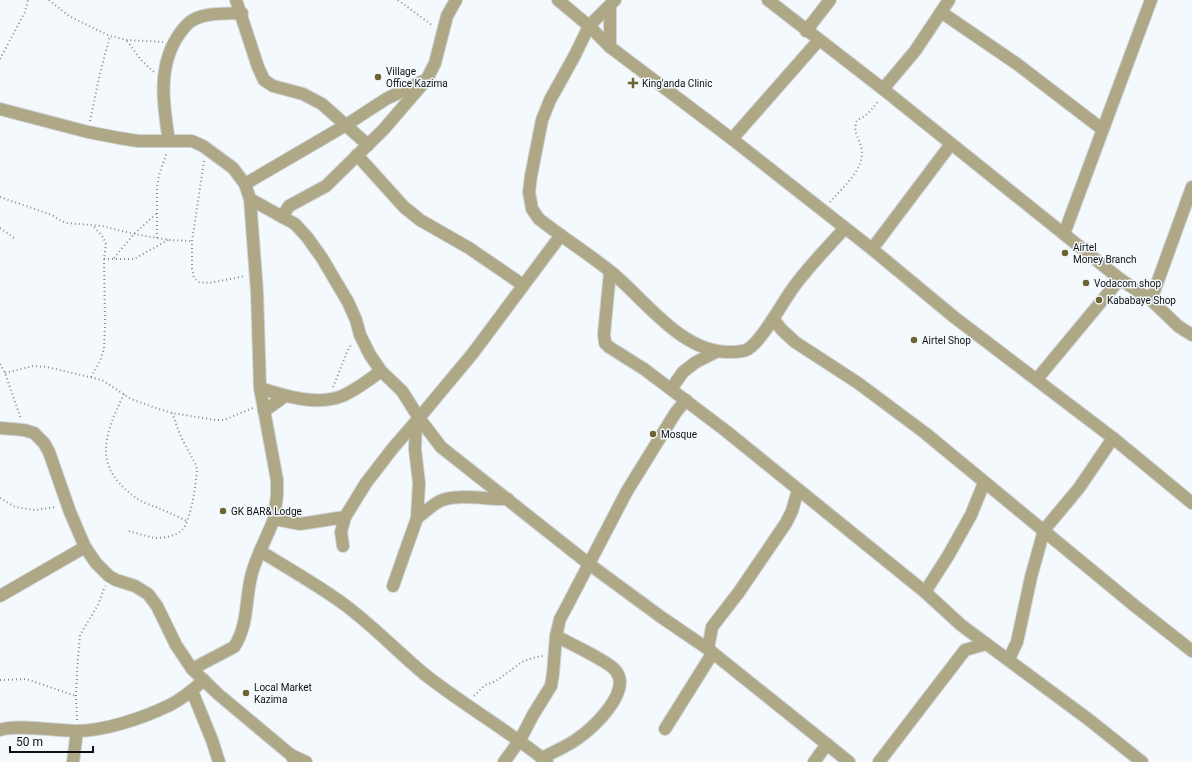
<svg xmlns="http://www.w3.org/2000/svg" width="1192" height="762" viewBox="0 0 1192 762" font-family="Roboto,sans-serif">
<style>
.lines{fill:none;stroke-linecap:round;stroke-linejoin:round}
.minor-casing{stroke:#cfd4d8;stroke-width:14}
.path{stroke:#888c8f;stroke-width:2;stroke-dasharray:1 3;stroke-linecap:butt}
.minor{stroke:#aea886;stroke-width:12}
.poi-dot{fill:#6e6431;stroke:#f4f9fd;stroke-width:1.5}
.labels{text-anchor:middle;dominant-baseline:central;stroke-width:3;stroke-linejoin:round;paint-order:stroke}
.poi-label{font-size:10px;fill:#0e1113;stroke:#f4f9fd;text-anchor:start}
</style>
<rect width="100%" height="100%" fill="#f4f9fd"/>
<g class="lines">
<g class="minor-casing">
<g id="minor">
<path d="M236,0L258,67L264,80L273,86L303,94L322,104L368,145"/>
<path d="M558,0L589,26L610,47L732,139L872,249L954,317L1113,438L1192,503"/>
<path d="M615,0L589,26L575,55L550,100L542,120L531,176L529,192L532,209L539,219C562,237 587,253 610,271C645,299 681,353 730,352C736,352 743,352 748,349C762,341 782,303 793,288C808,267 827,248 844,229"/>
<path d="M768,0L883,89L1120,279L1151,300L1178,326L1192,335"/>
<path d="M941,12L1017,64L1102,129"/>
<path d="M806,31L830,0"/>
<path d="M610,47V6"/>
<path d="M883,89L915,51L949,0"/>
<path d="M0,109L88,132L119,138L138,141H192L203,146L233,168L245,184L250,199L257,292L260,388L277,480V495L274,519C267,537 257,555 252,573C245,597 249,625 234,647L192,669"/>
<path d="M732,139L819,40"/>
<path d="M169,141C163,104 157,65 180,33C184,28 188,22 193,20C207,12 226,14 242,13"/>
<path d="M357,155L404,207L420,220L469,248L523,285"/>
<path d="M245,184L346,125L386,99L423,81"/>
<path d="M250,199L295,224L307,237L322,258L348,302L356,320L360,335L370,355L381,371L402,391L419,418L441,447L589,564L661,617L708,649L849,762"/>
<path d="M282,217L289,206L326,186L384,129L427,79L435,63L447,16L456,0"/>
<path d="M1064,234L1151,0"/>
<path d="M872,249L951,144"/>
<path d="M610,272L604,334L605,343L609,347L644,369L726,431L925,592L961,625L1088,719L1142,762"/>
<path d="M1151,300L1192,187"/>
<path d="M773,319L782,330L795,342L858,383L925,433L1135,606L1192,651"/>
<path d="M1037,379L1120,279"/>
<path d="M260,388C284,396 317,406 342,396C356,390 369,380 381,371"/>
<path d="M671,389L683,372L696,362L716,352"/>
<path d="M264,411L285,396"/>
<path d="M0,428L24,430L34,433L44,443L49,452L70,512L85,547L96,563L109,576L116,580L135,586L148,594L157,606L176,645L192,669L218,694L291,755L295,762"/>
<path d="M417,518C424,513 432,505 440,501C455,493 490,500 508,499"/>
<path d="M274,519L300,524L345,517"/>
<path d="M343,546L341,532L345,517L366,483L393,448L419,418L473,353L561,235"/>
<path d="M260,551C289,569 318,585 345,605C373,626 397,651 423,673C463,705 508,730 547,762"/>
<path d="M393,586L417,518L419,483L415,449L416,422"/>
<path d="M925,592L948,556L971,515L984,483"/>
<path d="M0,596L85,547"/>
<path d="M708,649L712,627L739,592L786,523L792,511L798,490"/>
<path d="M1009,659L1017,642L1031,577L1044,530L1079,488L1113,438"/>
<path d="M192,691L212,740L219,762"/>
<path d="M665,729L712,654"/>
<path d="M0,730C13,724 59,731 76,731C105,731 143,718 170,705C182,699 194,689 204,680"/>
<path d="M291,755L306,762"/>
<path d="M542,758C553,752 566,747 577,739C593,728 632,692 616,671C610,662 567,642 556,636"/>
<path d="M73,762L77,731"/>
<path d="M504,762L520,740L533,715L551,686L553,674L556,636L560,619L566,608L627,491L676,412L686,400"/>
<path d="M814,762L827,744"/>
<path d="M879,762L965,650L986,644"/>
</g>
</g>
<g class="path">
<path d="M49,0L69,16L110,36L127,40L163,42"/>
<path d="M398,0L433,26"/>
<path d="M127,41L142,61L154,72"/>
<path d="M0,59L25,12L28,0"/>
<path d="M90,121L100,73L110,36"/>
<path d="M204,161L192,241V269L194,278L199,282L209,283L245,276"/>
<path d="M0,197L52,215L61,221L67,223L102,226L134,234L169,240L192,241"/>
<path d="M830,202C842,188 863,171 862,151C861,141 853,133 856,124C856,120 859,119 862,118C869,113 874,107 879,100"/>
<path d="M0,228L14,238"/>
<path d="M157,238V188L159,175L167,152"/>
<path d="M114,258L134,234L157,213"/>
<path d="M104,259H134L168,240"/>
<path d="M0,364L5,373L21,419"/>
<path d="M5,373L33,366L47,367L102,380L131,399L153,407L172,413L215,420H224L253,408"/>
<path d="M91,377L100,361L104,348L105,322L104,259L106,244L103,237L93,226"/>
<path d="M333,387L347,352L352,343"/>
<path d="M124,394C103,438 92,468 139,500C144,503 151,505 156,507C166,511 176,516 187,521"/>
<path d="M0,498L15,507L35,510L56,507"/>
<path d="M129,531C137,533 147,537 156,538C164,538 176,536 182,530C191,521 196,484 197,470L196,465L181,437L172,413"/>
<path d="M0,680L26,679L76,696"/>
<path d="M474,696L485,685L496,681L522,662L532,658L543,656"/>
<path d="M77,720L76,696L77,672L80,635L98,605L105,586"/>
</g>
<use href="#minor" class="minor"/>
</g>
<g class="poi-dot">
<circle cx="378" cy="77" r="4"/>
<path d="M631 77h4v4h4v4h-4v4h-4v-4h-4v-4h4z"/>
<circle cx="1065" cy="253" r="4"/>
<circle cx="1086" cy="283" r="4"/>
<circle cx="1099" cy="300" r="4"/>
<circle cx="914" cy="340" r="4"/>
<circle cx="653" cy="434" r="4"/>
<circle cx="223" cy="511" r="4"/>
<circle cx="246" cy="693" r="4"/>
</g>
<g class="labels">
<g class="poi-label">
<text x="386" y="71">Village<tspan x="386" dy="12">Office Kazima</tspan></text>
<text x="642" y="83">King'anda Clinic</text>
<text x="1073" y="247">Airtel<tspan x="1073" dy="12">Money Branch</tspan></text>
<text x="1094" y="283">Vodacom shop</text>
<text x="1107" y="300">Kababaye Shop</text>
<text x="922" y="340">Airtel Shop</text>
<text x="661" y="434">Mosque</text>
<text x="231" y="511">GK BAR&amp; Lodge</text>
<text x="254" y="687">Local Market<tspan x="254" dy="12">Kazima</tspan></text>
</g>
</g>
<path d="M10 746v6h83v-6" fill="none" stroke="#0e1113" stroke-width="2"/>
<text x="16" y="746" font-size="12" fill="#0e1113" stroke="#f4f9fd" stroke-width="3" paint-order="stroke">50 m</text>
</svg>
